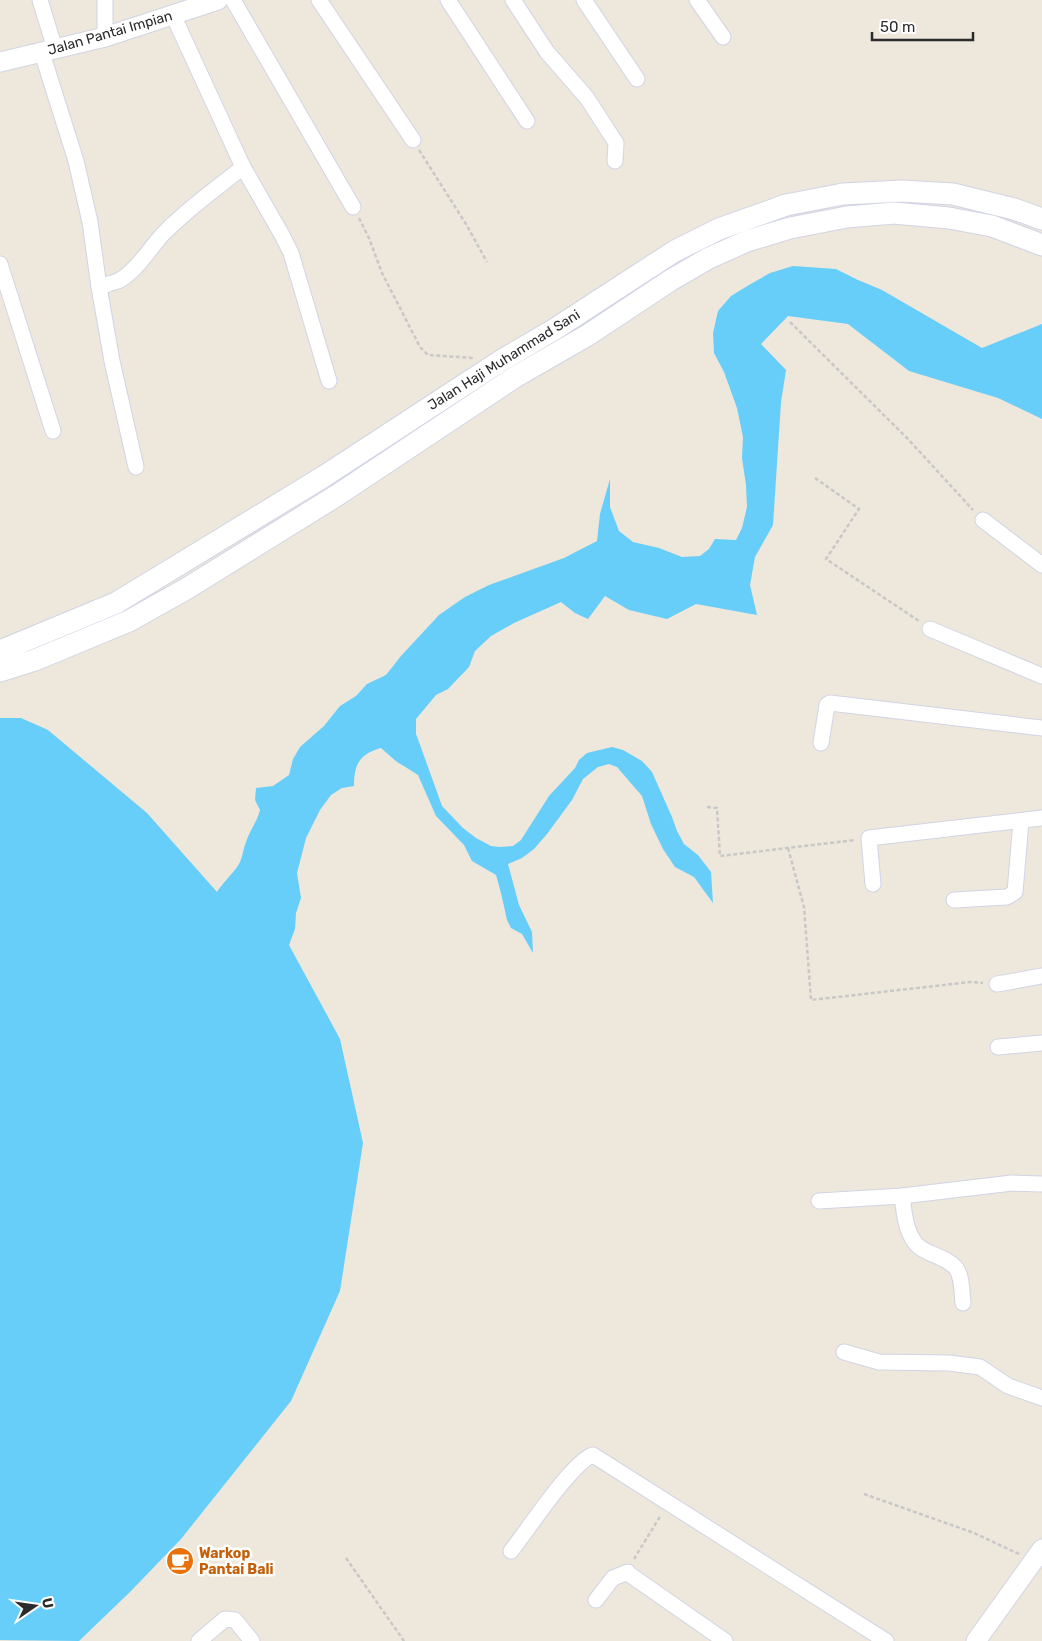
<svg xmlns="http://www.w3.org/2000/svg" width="1042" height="1641" viewBox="0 0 1042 1641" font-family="Rubik,sans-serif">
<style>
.water{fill:#66cef9}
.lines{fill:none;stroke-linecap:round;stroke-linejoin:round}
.minor-casing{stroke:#d1d4e5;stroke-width:17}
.tertiary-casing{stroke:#d1d4e5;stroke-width:21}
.secondary-casing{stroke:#d1d4e5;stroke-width:23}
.path{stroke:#c8c8c8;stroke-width:2.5;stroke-dasharray:4 2.5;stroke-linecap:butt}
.minor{stroke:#fff;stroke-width:15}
.tertiary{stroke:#fff;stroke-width:19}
.secondary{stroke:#fff;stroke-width:21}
.labels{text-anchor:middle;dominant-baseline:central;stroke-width:5;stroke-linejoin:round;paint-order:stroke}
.street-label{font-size:14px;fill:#2b2b2b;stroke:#fff}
.food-label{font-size:14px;font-weight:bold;fill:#c56008;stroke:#fff;text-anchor:start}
</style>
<rect width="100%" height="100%" fill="#eee7dc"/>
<path class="water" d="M793,266L836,269L858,280L882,290L982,348L1042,324V419L998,398L909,371L848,324L788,316L761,344L786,370L781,402L773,525L755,557L750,585L757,615L696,604L667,619L629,610L605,596L588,619L575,613L561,602L514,623L491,636L475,651L469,667L448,689L436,695L416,719V734L419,742L442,806L463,828L476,838L491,846L500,847L513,846L521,840L549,796L575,768L579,760L587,753L612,747L623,750L642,761L652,772L672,817L677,831L684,844L698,855L711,872L713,903L694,877L675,867L663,849L651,824L642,796L617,767L609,764L598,767L583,779L572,800L547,834L534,849L522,858L508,864L519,905L532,932L533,953L522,934L511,928L507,920L501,893L496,875L472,861L464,845L436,816L418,775L407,768L397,762L381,748C359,754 354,765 354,786L342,788L331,795L320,810L306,838L297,873L301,898L296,913L295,929L289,945L340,1039L363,1143L340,1291L291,1401L181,1539L130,1592L79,1641L0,1640V718H21L48,730L147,813L217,892C223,882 233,874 239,864C243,857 243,849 246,842C250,830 257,822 260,810L255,800L256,788L273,786L289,775L293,759L300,747L324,726L340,706L356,696L367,684L386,675L401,656L439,615L465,597L489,585L564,558L597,541L600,514L610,479V507L619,531L633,542L659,548L682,557L700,556L709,549L715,539L736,540L742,528L747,507L746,485L742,458L743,437L737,408L724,372L714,353L713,333L718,311L731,296L749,285L770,273Z"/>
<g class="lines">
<g class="minor-casing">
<g id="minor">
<path d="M40,0L55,49"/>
<path d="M105,0V37"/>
<path d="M233,0L353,207"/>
<path d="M319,0L413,140"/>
<path d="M448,0L527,121"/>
<path d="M513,0L547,52L587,98L616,143L615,161"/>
<path d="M584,0L637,79"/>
<path d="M697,0L723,37"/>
<path d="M173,15L243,167L282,235L291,253L329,381"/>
<path d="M42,53L76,161L90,222L99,287L112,361L136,467"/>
<path d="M0,264L53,431"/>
<path d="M99,287C105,285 112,283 118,281C137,271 149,249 163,234C187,209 216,189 243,167"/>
<path d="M983,520L1042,565"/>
<path d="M930,629L1042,676"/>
<path d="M821,743L827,705L830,703L1042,728"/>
<path d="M873,884L869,838L1042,818"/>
<path d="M954,900L1007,897L1015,892L1021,821"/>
<path d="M997,984L1042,976"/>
<path d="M998,1047L1042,1043"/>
<path d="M902,1196C904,1211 905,1228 914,1241C917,1247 924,1250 930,1253C962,1266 960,1269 963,1303"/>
<path d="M819,1201L902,1196L1012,1183L1042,1184"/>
<path d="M844,1352L879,1362L949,1363L980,1367L1008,1386L1042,1398"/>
<path d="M511,1551C527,1531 573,1461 593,1455L886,1641"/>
<path d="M596,1600L613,1578L628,1572L629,1574L725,1641"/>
<path d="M199,1641L225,1619L235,1620L252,1641"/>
</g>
</g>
<g class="tertiary-casing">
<g id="tertiary">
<path d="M0,62L105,37L218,0"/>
<path d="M976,1641L1042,1549"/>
</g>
</g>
<g class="secondary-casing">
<g id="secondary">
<path d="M0,651L116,603L323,477L502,360L555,329L644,271L675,251L719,229L786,205L843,194L902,191L953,194L1014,209L1042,219"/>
<path d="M0,671L35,660L129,621L186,589L336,496L515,377L588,335L671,280L709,258L747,241L790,228L847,217L894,213L949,218L992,226L1042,245"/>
</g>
</g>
<g class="path">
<path d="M419,150L466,224L487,262"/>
<path d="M359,218L369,238L382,273L420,347L428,355L473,358"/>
<path d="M790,322L908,439L973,510"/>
<path d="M815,478L859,509L826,559L919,621"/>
<path d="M707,807L717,808L720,856L855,840"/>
<path d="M788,848L804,907L811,1000L970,982L983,983"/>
<path d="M864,1494L974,1533L1019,1554"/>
<path d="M346,1558L404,1641"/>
<path d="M634,1559L661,1515"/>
</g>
<use href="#minor" class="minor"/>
<use href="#tertiary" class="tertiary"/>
<use href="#secondary" class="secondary"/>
</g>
<defs>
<g id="cafe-disc" transform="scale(1.4375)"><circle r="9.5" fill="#e8710a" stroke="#fff"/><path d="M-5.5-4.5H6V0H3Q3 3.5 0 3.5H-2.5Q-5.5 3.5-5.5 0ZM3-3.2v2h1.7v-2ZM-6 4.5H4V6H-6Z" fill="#fff"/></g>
</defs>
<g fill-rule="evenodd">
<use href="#cafe-disc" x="180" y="1561"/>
</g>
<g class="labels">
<g class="street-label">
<text transform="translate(110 33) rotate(-16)">Jalan Pantai Impian</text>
<text transform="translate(504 360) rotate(-32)">Jalan Haji Muhammad Sani</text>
</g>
<g class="food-label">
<text x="199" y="1553">Warkop<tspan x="199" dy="16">Pantai Bali</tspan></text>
</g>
</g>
<g transform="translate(35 1606) rotate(77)" stroke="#ffffff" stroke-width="4" paint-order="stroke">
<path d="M0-4L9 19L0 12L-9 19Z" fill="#2b2b2b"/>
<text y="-8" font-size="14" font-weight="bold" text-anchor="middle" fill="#2b2b2b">U</text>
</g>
<path d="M872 32v8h101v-8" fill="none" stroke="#2b2b2b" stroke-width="2.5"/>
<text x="880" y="32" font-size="15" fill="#2b2b2b" stroke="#ffffff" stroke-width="4" paint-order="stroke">50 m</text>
</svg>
